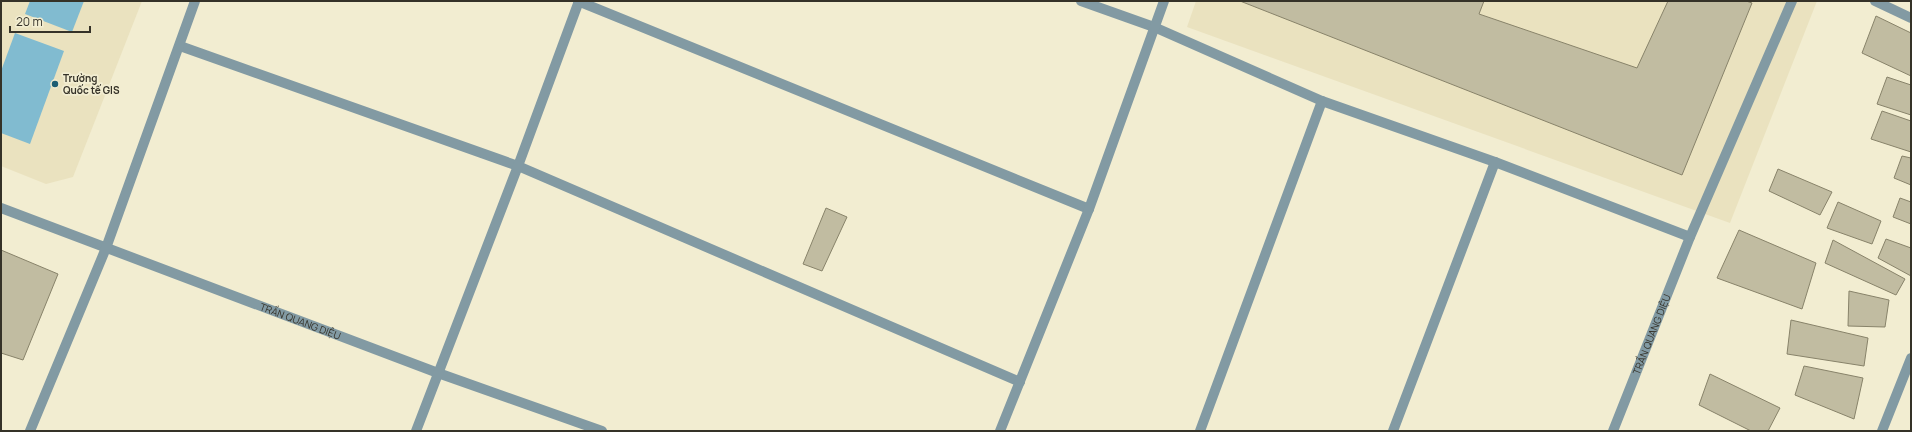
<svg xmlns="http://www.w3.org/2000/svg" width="1912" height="432" viewBox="0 0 1912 432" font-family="Manrope,sans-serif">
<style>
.built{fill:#eae2bf}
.water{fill:#81bbd0}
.building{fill:#c1bca1;stroke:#88836a}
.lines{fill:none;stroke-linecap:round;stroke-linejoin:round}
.minor{stroke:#829aa3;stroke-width:10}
.poi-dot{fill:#1d5e73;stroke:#f2edd1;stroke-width:1.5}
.labels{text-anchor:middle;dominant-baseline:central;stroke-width:3.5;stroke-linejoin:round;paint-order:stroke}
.poi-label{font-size:10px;font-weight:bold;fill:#353228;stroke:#f2edd1;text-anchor:start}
.street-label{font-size:10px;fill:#353228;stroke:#f2edd1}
</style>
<rect width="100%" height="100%" fill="#f2edd1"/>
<g class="built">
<path d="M1,1H142L73,177L46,184L1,166Z"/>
<path d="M1196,1H1817L1730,223L1187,27Z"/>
</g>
<g class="water">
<path d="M30,1H84L72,32L25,14Z"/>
<path d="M15,33L64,51L30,144L1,133V71Z"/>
</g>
<g class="building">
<path d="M1240,1H1484L1479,14L1637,68L1668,1H1746L1752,3L1682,175Z"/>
<path d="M1876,16L1911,33V76L1862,53Z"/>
<path d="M1887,77L1911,85V115L1877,104Z"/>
<path d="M1882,111L1911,121V152L1871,139Z"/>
<path d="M1902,156L1911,158V185L1894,178Z"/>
<path d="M1778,169L1832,192L1820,215L1769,191Z"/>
<path d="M1900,198L1911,202V224L1893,217Z"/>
<path d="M1838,202L1881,221L1872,244L1827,228Z"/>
<path d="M826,208L847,217L822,271L803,264Z"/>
<path d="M1739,230L1816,263L1802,309L1717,278Z"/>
<path d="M1886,239L1911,248V276L1878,258Z"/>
<path d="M1833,240L1905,279L1896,295L1825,263Z"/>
<path d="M1,250L58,274L23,360L1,353Z"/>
<path d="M1849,291L1889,300L1885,327L1848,326Z"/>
<path d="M1791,320L1868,338L1864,366L1787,354Z"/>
<path d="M1804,366L1863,378L1854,419L1795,395Z"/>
<path d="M1710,374L1780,408L1768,431H1751L1699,405Z"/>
</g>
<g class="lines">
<g class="minor">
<path d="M578,1L1089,209"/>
<path d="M1081,1L1154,27L1322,101L1495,162L1690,237"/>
<path d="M1875,1L1911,18"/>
<path d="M180,46L518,166L1020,382"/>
<path id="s1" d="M1,208L438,373L602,431"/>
<path d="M30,431L106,248L195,1"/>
<path d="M416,431L518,166L579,1"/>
<path d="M1000,431L1089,209L1164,1"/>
<path d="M1200,431L1322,101"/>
<path d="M1393,431L1495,162"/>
<path id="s2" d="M1613,431L1690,237L1792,1"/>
<path d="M1882,431L1911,358"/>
</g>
</g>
<circle class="poi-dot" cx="55" cy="84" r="4"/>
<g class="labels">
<g class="poi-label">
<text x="63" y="78">Trường<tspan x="63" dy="12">Quốc tế GIS</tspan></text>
</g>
<g class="street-label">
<text stroke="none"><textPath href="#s1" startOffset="320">TRẦN QUANG DIỆU</textPath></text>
<text stroke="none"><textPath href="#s2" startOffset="104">TRẦN QUANG DIỆU</textPath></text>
</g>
</g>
<rect width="1912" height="432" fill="none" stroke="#353228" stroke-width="4"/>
<path d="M10 26v6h80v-6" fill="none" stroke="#353228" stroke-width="2"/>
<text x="16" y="26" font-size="12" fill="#353228" stroke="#f2edd1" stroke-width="3" paint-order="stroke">20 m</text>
</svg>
